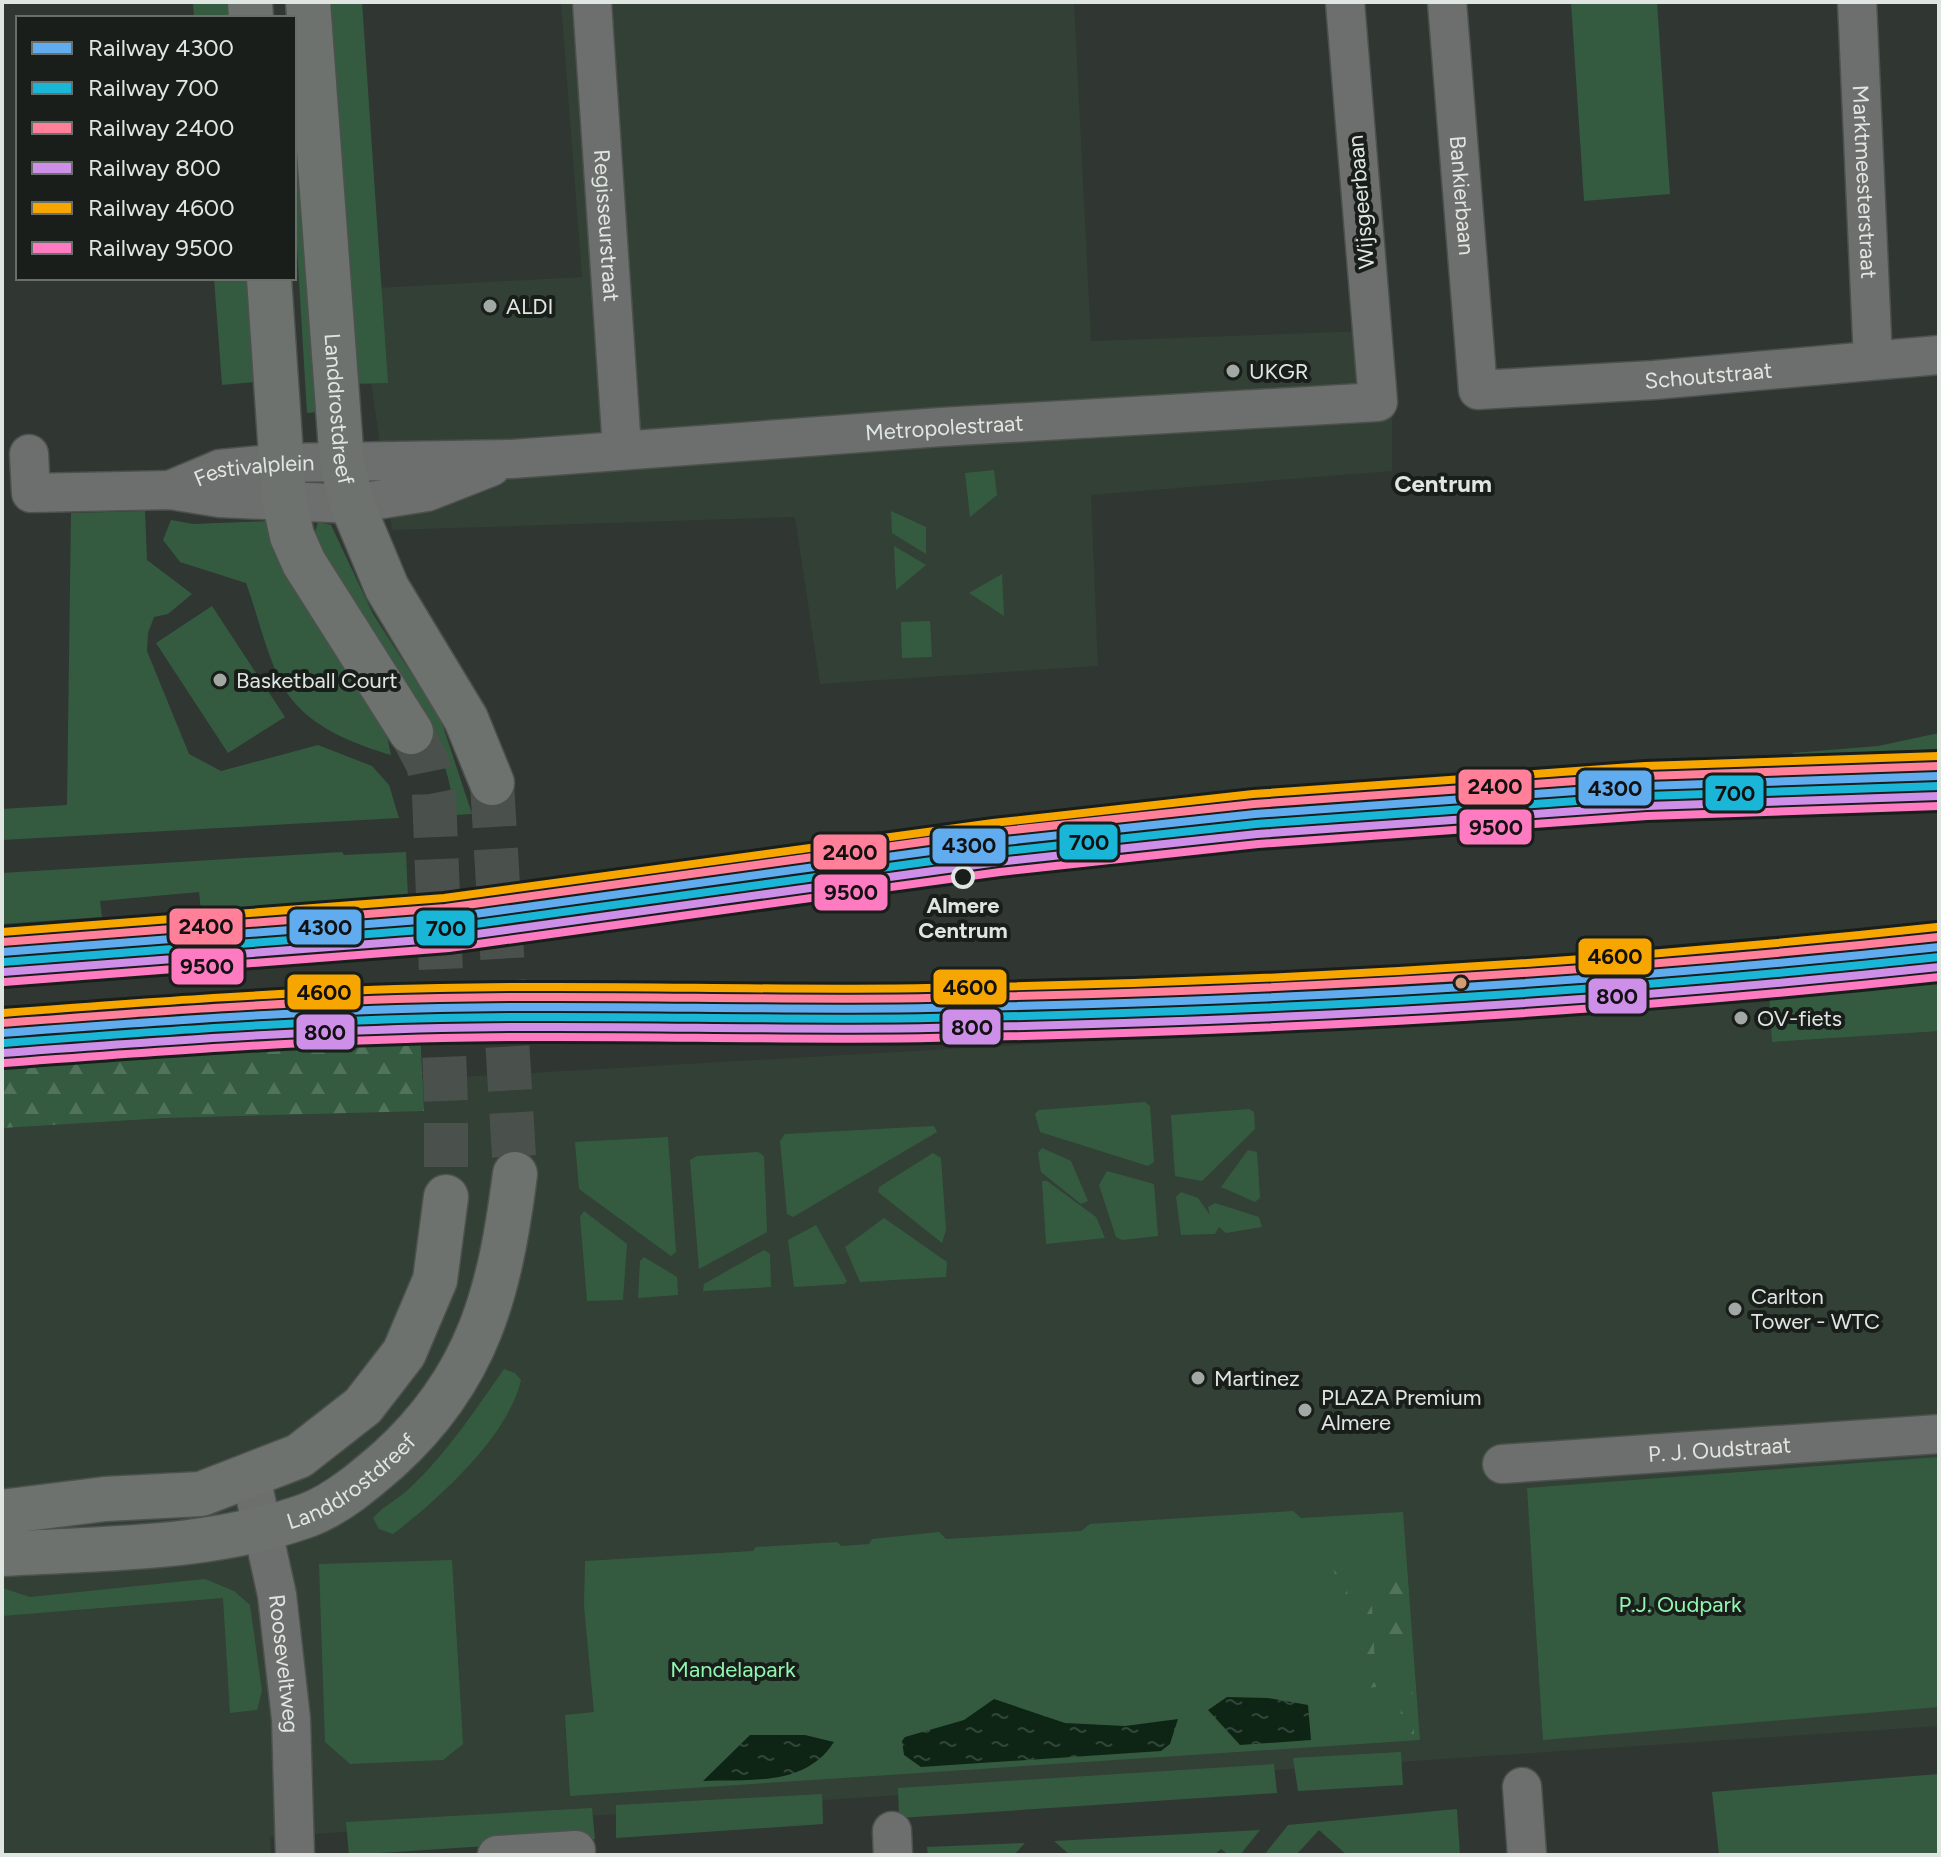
<svg xmlns="http://www.w3.org/2000/svg" width="1941" height="1857" viewBox="0 0 1941 1857" font-family="Figtree,sans-serif">
<style>
.built{fill:#324035}
.green{fill:#345b40}
.forest{fill:url(#forest-firs)}
.water{fill:url(#water-ripples)}
.lines{fill:none;stroke-linecap:round;stroke-linejoin:round}
.secondary-tunnel{stroke:#4a504b;stroke-width:44;stroke-dasharray:44 22;stroke-linecap:butt}
.street-casing{stroke:#4d514e;stroke-width:41}
.secondary-casing{stroke:#4d514e;stroke-width:47}
.street{stroke:#6c6f6d;stroke-width:38}
.secondary{stroke:#6d726e;stroke-width:44}
.rail-1-casing{stroke:#191e1b;stroke-width:14}
.rail-2-casing{stroke:#191e1b;stroke-width:14}
.rail-3-casing{stroke:#191e1b;stroke-width:14}
.rail-4-casing{stroke:#191e1b;stroke-width:14}
.rail-5-casing{stroke:#191e1b;stroke-width:14}
.rail-6-casing{stroke:#191e1b;stroke-width:14}
.rail-1{stroke:#60acee;stroke-width:8}
.rail-2{stroke:#1ab6d8;stroke-width:8}
.rail-3{stroke:#ff8098;stroke-width:8}
.rail-4{stroke:#ce8fe9;stroke-width:8}
.rail-5{stroke:#f7a600;stroke-width:8}
.rail-6{stroke:#fe7ac1;stroke-width:8}
.poi-dot{fill:#a2a8a3;stroke:#191e1b;stroke-width:3}
.stop-dot{fill:#191e1b;stroke:#dfe6e1;stroke-width:4}
.bus-dot{fill:#d39c74;stroke:#191e1b;stroke-width:3}
.labels{text-anchor:middle;dominant-baseline:central;stroke-width:8;stroke-linejoin:round;paint-order:stroke}
.street-label{font-size:22px;fill:#dfe6e1;stroke:#191e1b}
.poi-label{font-size:22px;fill:#dfe6e1;stroke:#191e1b;text-anchor:start}
.stop-label{font-size:22px;font-weight:bold;fill:#dfe6e1;stroke:#191e1b}
.park-label{font-size:22px;fill:#90f7af;stroke:#191e1b}
.neighbourhood-label{font-size:24px;font-weight:bold;fill:#dfe6e1;stroke:#191e1b}
.line-badge{stroke:#191e1b;stroke-width:3}
.pale-badge-label{font-size:22px;text-anchor:middle;font-weight:bold;fill:#111}
</style>
<defs>
<pattern id="forest-firs" width="22" height="20" patternUnits="userSpaceOnUse" patternTransform="scale(2)"><rect width="22" height="20" fill="#345b40"/><path d="M5 1l3.5 6h-7zM16 11l3.5 6h-7z" fill="#51735b"/></pattern>
<pattern id="water-ripples" width="26" height="14" patternUnits="userSpaceOnUse" patternTransform="scale(2)"><rect width="26" height="14" fill="#0e2516"/><path d="M2 4q2-2 4 0t4 0M15 11q2-2 4 0t4 0" fill="none" stroke="#314538"/></pattern>
</defs>
<rect width="100%" height="100%" fill="#303631"/>
<g class="built">
<path d="M561,2H1074L1091,341L1392,330V471L1091,495L1098,666L820,684L795,517L392,530L358,289L582,277Z"/>
<path d="M1939,992V1726L270,1837L271,1855H2V1097L390,1081Z"/>
</g>
<g class="green">
<path d="M193,2H232L233,18H194Z"/>
<path d="M330,2H362L388,383L351,384Z"/>
<path d="M1571,2H1657L1670,194L1584,201Z"/>
<path d="M294,44L317,412L307,413L294,198Z"/>
<path d="M214,278H248L254,382L222,385Z"/>
<path d="M994,470L997,495L970,517L965,473Z"/>
<path d="M145,511L147,560L192,594L168,614L154,617L148,633L147,651L189,754L221,771L318,745L372,766L389,785L399,818L2,840V809L67,805L71,513Z"/>
<path d="M891,511L926,527V554L892,533Z"/>
<path d="M171,520L193,524L271,521L287,573L330,646L370,693L385,726L391,755C354,744 311,728 287,693C269,665 258,615 246,583L180,562L163,540Z"/>
<path d="M318,522L331,525L373,614L441,720L472,814L455,815C442,716 402,698 354,620C338,594 327,563 314,536Z"/>
<path d="M894,546L926,565L896,590Z"/>
<path d="M1002,574L1004,616L969,593Z"/>
<path d="M212,606L285,717L228,753L156,643Z"/>
<path d="M930,621L932,657L902,658L901,622Z"/>
<path d="M1939,733V754L1796,756L1792,753L1878,746Z"/>
<path d="M342,852L344,855L406,852L408,898L201,911L199,892L100,901L102,917L2,924V873Z"/>
<path d="M1939,964V1031L1772,1042L1769,991L1795,989L1806,981Z"/>
<path d="M1145,1102L1150,1106L1154,1162L1148,1166L1040,1132L1035,1114L1039,1110Z"/>
<path d="M1249,1109L1254,1112L1255,1129L1202,1181L1175,1176L1171,1115Z"/>
<path d="M934,1126L937,1132L793,1217L787,1214L780,1141L785,1134Z"/>
<path d="M668,1137L676,1252L671,1256L579,1189L575,1142Z"/>
<path d="M1042,1148L1071,1161L1088,1201L1081,1204L1041,1172L1038,1153Z"/>
<path d="M1248,1150L1257,1152L1260,1198L1255,1202L1221,1187Z"/>
<path d="M758,1152L764,1156L767,1232L699,1269L690,1160L697,1156Z"/>
<path d="M933,1153L941,1158L946,1230L942,1243L878,1192L879,1187Z"/>
<path d="M1107,1171L1154,1184L1158,1236L1122,1240L1116,1237L1099,1185Z"/>
<path d="M1042,1181H1047L1096,1217L1105,1238L1046,1244Z"/>
<path d="M1181,1192L1198,1198L1210,1215L1208,1207L1215,1203L1259,1217L1262,1227L1226,1233L1219,1227L1215,1234L1181,1235L1176,1197Z"/>
<path d="M584,1211L627,1244L623,1300L587,1301L580,1217Z"/>
<path d="M884,1218L947,1262L946,1277L860,1282L845,1247Z"/>
<path d="M816,1225L847,1281L844,1284L794,1287L788,1240Z"/>
<path d="M764,1250L770,1254L771,1287L703,1291L704,1284Z"/>
<path d="M644,1257L677,1277L678,1295L638,1298L640,1261Z"/>
<path d="M504,1369L515,1373L521,1380C508,1437 438,1500 393,1534L379,1529L373,1518C384,1505 399,1499 411,1487C448,1452 475,1410 504,1369Z"/>
<path d="M1939,1457V1707L1543,1740L1527,1488Z"/>
<path d="M1293,1511L1301,1518L1403,1512L1420,1740L570,1796L565,1715L594,1712L584,1606L585,1561L753,1551L756,1547L837,1542L841,1546L869,1544L872,1539L939,1532L946,1539L1081,1531L1090,1524Z"/>
<path d="M452,1560L463,1744L443,1760L350,1764L325,1742L319,1564Z"/>
<path d="M205,1579L234,1591L250,1605L262,1691L257,1710L230,1713L223,1598L2,1616V1588L30,1597Z"/>
<path d="M1401,1752L1403,1785L1298,1791L1293,1758Z"/>
<path d="M1274,1764L1277,1793L899,1818L898,1788Z"/>
<path d="M1939,1774V1855H1719L1712,1792Z"/>
<path d="M822,1794L823,1824L616,1838V1805Z"/>
<path d="M592,1808L595,1839L349,1855L346,1822Z"/>
<path d="M1457,1809L1460,1855H1347L1319,1830L1296,1855H1264L1288,1825Z"/>
<path d="M1260,1830L1240,1855H1229L1221,1849L1214,1855H1070L1054,1841Z"/>
<path d="M1025,1843L1014,1855H928L927,1847Z"/>
</g>
<g class="forest">
<path d="M420,1031L424,1111L165,1118L2,1128V1042Z"/>
<path d="M1345,1541L1348,1613L1337,1615L1333,1542Z"/>
<path d="M1405,1574L1411,1657L1390,1660L1385,1575Z"/>
<path d="M1362,1605H1372L1376,1687L1366,1688Z"/>
<path d="M1412,1677L1414,1735H1402L1399,1678Z"/>
</g>
<g class="water">
<path d="M1227,1697L1268,1698L1308,1705L1311,1740L1240,1745L1208,1710Z"/>
<path d="M994,1699L1065,1723L1125,1726L1178,1719L1170,1744L1161,1751L921,1767L904,1755L902,1741L905,1737L964,1720Z"/>
<path d="M750,1735H805L834,1742C805,1787 750,1779 703,1781Z"/>
</g>
<g class="lines">
<g class="secondary-tunnel">
<path d="M411,732L428,764L434,794L446,1102V1197"/>
<path d="M492,783L515,1174"/>
</g>
<g class="street-casing">
<g id="street">
<path id="s1" d="M592,2L622,449"/>
<path id="s2" d="M1447,2L1478,390L1654,380L1939,355"/>
<path id="s3" d="M1857,2L1873,360"/>
<path d="M29,454L31,493L170,490L220,498L352,504L427,492L491,467"/>
<path id="s4" d="M170,490L220,469L281,463L512,459L941,427L1378,402L1345,2"/>
<path id="s5" d="M1502,1464L1939,1434"/>
<path id="s6" d="M251,1477L277,1595L291,1719L295,1855"/>
<path d="M1522,1787L1527,1855"/>
<path d="M892,1831L893,1855"/>
<path d="M497,1855L576,1850"/>
</g>
</g>
<g class="secondary-casing">
<g id="secondary">
<path d="M250,2L251,18"/>
<path id="s7" d="M308,2L342,463L352,504L387,588L466,719L492,783"/>
<path d="M269,278L284,499L292,536L304,563L411,732"/>
<path d="M2,1512L105,1499L201,1494L299,1456L363,1406L404,1353L435,1280L446,1197"/>
<path id="s8" d="M2,1554C104,1548 211,1550 308,1515C337,1504 365,1480 388,1460C479,1378 500,1291 515,1174"/>
</g>
</g>
<use href="#street" class="street"/>
<use href="#secondary" class="secondary"/>
<g class="rail-1-casing">
<g id="rail-1">
<path d="M2,952L446,918L996,842L1255,814L1646,786L1939,776"/>
<path d="M2,1033C148,1022 294,1011 440,1008C602,1004 765,1011 927,1008C1265,1002 1603,983 1939,947"/>
</g>
</g>
<g class="rail-2-casing">
<g id="rail-2">
<path d="M3,962L447,928L997,852L1256,824L1646,796L1939,786"/>
<path d="M3,1043C149,1032 294,1021 440,1018C603,1014 765,1021 928,1018C1266,1012 1603,993 1939,957"/>
</g>
</g>
<g class="rail-3-casing">
<g id="rail-3">
<path d="M2,942L445,908L994,832L1254,804L1645,776L1939,766"/>
<path d="M2,1023C148,1012 293,1001 440,998C602,994 764,1001 927,998C1265,992 1602,973 1938,937"/>
</g>
</g>
<g class="rail-4-casing">
<g id="rail-4">
<path d="M3,972L448,938L998,862L1257,834L1647,806L1939,796"/>
<path d="M3,1053C149,1042 295,1031 441,1028C603,1024 766,1031 928,1028C1266,1022 1603,1003 1939,967"/>
</g>
</g>
<g class="rail-5-casing">
<g id="rail-5">
<path d="M2,932L444,898L993,823L1253,794L1645,766L1939,756"/>
<path d="M2,1013C148,1002 293,991 439,988C602,984 764,991 926,988C1264,983 1601,963 1937,927"/>
</g>
</g>
<g class="rail-6-casing">
<g id="rail-6">
<path d="M4,982L449,948L1000,872L1258,844L1647,816L1939,806"/>
<path d="M4,1063C150,1052 296,1041 442,1038C604,1034 766,1041 928,1038C1266,1032 1603,1013 1939,977"/>
</g>
</g>
<use href="#rail-1" class="rail-1"/>
<use href="#rail-2" class="rail-2"/>
<use href="#rail-3" class="rail-3"/>
<use href="#rail-4" class="rail-4"/>
<use href="#rail-5" class="rail-5"/>
<use href="#rail-6" class="rail-6"/>
</g>
<g class="poi-dot">
<circle cx="490" cy="306" r="8"/>
<circle cx="1233" cy="371" r="8"/>
<circle cx="220" cy="680" r="8"/>
<circle cx="1741" cy="1018" r="8"/>
<circle cx="1735" cy="1309" r="8"/>
<circle cx="1198" cy="1378" r="8"/>
<circle cx="1305" cy="1410" r="8"/>
</g>
<circle class="stop-dot" cx="963" cy="877" r="10"/>
<circle class="bus-dot" cx="1461" cy="983" r="7"/>
<g class="labels">
<g class="street-label">
<text stroke="none"><textPath href="#s3" startOffset="180">Marktmeesterstraat</textPath></text>
<text stroke="none"><textPath href="#s2" startOffset="194">Bankierbaan</textPath></text>
<text transform="translate(1361 202) rotate(-95)">Wijsgeerbaan</text>
<text stroke="none"><textPath href="#s1" startOffset="224">Regisseurstraat</textPath></text>
<text stroke="none"><textPath href="#s2" startOffset="620">Schoutstraat</textPath></text>
<text stroke="none"><textPath href="#s7" startOffset="408">Landdrostdreef</textPath></text>
<text stroke="none"><textPath href="#s4" startOffset="780">Metropolestraat</textPath></text>
<text stroke="none"><textPath href="#s4" startOffset="88">Festivalplein</textPath></text>
<text stroke="none"><textPath href="#s5" startOffset="218">P. J. Oudstraat</textPath></text>
<text stroke="none"><textPath href="#s8" startOffset="364">Landdrostdreef</textPath></text>
<text stroke="none"><textPath href="#s6" startOffset="190">Rooseveltweg</textPath></text>
</g>
<g class="poi-label">
<text x="506" y="306">ALDI</text>
<text x="1249" y="371">UKGR</text>
<text x="236" y="680">Basketball Court</text>
<text x="1757" y="1018">OV-fiets</text>
<text x="1751" y="1296">Carlton<tspan x="1751" dy="25">Tower - WTC</tspan></text>
<text x="1214" y="1378">Martinez</text>
<text x="1321" y="1397">PLAZA Premium<tspan x="1321" dy="25">Almere</tspan></text>
</g>
<g class="stop-label">
<text x="963" y="905">Almere<tspan x="963" dy="25">Centrum</tspan></text>
</g>
<g class="park-label">
<text x="1680" y="1604">P.J. Oudpark</text>
<text x="733" y="1669">Mandelapark</text>
</g>
<g class="neighbourhood-label">
<text x="1443" y="483">Centrum</text>
</g>
</g>
<g class="line-badge">
<rect x="1457" y="768" width="76" height="38" rx="8" fill="#ff8098"/>
<rect x="1577" y="769" width="76" height="38" rx="8" fill="#60acee"/>
<rect x="1704" y="774" width="61" height="38" rx="8" fill="#1ab6d8"/>
<rect x="1458" y="808" width="75" height="38" rx="8" fill="#fe7ac1"/>
<rect x="1058" y="823" width="61" height="38" rx="8" fill="#1ab6d8"/>
<rect x="931" y="827" width="76" height="38" rx="8" fill="#60acee"/>
<rect x="812" y="833" width="76" height="38" rx="8" fill="#ff8098"/>
<rect x="813" y="873" width="76" height="39" rx="8" fill="#fe7ac1"/>
<rect x="168" y="907" width="76" height="39" rx="8" fill="#ff8098"/>
<rect x="288" y="908" width="75" height="38" rx="8" fill="#60acee"/>
<rect x="415" y="909" width="61" height="38" rx="8" fill="#1ab6d8"/>
<rect x="1577" y="937" width="76" height="39" rx="8" fill="#f7a600"/>
<rect x="170" y="947" width="75" height="39" rx="8" fill="#fe7ac1"/>
<rect x="932" y="968" width="76" height="38" rx="8" fill="#f7a600"/>
<rect x="286" y="973" width="76" height="38" rx="8" fill="#f7a600"/>
<rect x="1587" y="977" width="61" height="38" rx="8" fill="#ce8fe9"/>
<rect x="941" y="1008" width="61" height="38" rx="8" fill="#ce8fe9"/>
<rect x="295" y="1013" width="61" height="38" rx="8" fill="#ce8fe9"/>
</g>
<g class="pale-badge-label">
<text x="1495" y="794">2400</text>
<text x="1615" y="796">4300</text>
<text x="1735" y="801">700</text>
<text x="1496" y="835">9500</text>
<text x="1089" y="850">700</text>
<text x="969" y="853">4300</text>
<text x="850" y="860">2400</text>
<text x="851" y="900">9500</text>
<text x="206" y="934">2400</text>
<text x="325" y="935">4300</text>
<text x="446" y="936">700</text>
<text x="1615" y="964">4600</text>
<text x="207" y="974">9500</text>
<text x="970" y="995">4600</text>
<text x="324" y="1000">4600</text>
<text x="1617" y="1004">800</text>
<text x="972" y="1035">800</text>
<text x="325" y="1040">800</text>
</g>
<rect width="1941" height="1857" fill="none" stroke="#dfe6e1" stroke-width="8"/>
<rect x="16" y="16" width="280" height="264" fill="#191e1b" stroke="#686e6a" stroke-width="2"/>
<rect x="32" y="42" width="40" height="12" fill="#60acee" stroke="#686e6a" stroke-width="2"/>
<text x="88" y="56" font-size="24" fill="#dfe6e1">Railway 4300</text>
<rect x="32" y="82" width="40" height="12" fill="#1ab6d8" stroke="#686e6a" stroke-width="2"/>
<text x="88" y="96" font-size="24" fill="#dfe6e1">Railway 700</text>
<rect x="32" y="122" width="40" height="12" fill="#ff8098" stroke="#686e6a" stroke-width="2"/>
<text x="88" y="136" font-size="24" fill="#dfe6e1">Railway 2400</text>
<rect x="32" y="162" width="40" height="12" fill="#ce8fe9" stroke="#686e6a" stroke-width="2"/>
<text x="88" y="176" font-size="24" fill="#dfe6e1">Railway 800</text>
<rect x="32" y="202" width="40" height="12" fill="#f7a600" stroke="#686e6a" stroke-width="2"/>
<text x="88" y="216" font-size="24" fill="#dfe6e1">Railway 4600</text>
<rect x="32" y="242" width="40" height="12" fill="#fe7ac1" stroke="#686e6a" stroke-width="2"/>
<text x="88" y="256" font-size="24" fill="#dfe6e1">Railway 9500</text>
</svg>
